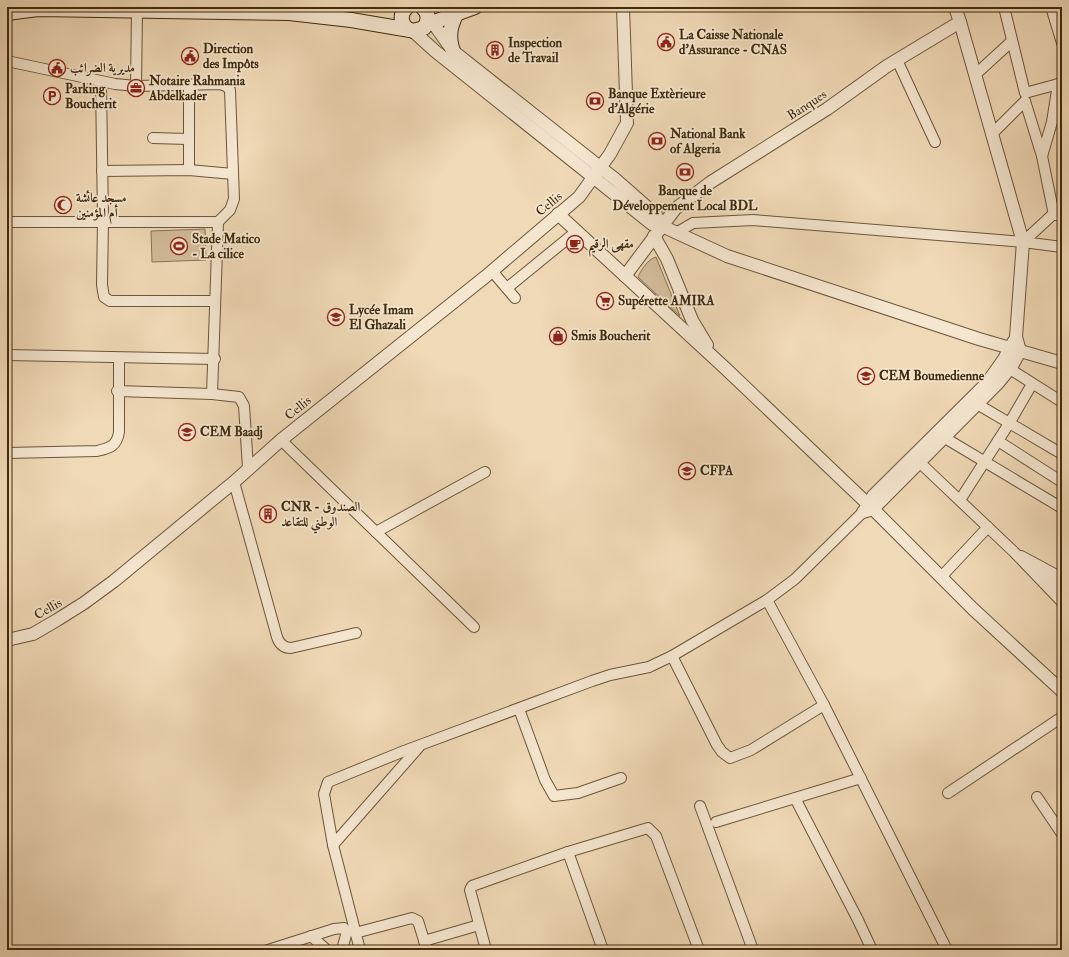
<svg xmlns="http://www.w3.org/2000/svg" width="1069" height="957" viewBox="0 0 1069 957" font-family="'IM FELL Double Pica',Amiri,serif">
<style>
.green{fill:#d2bb9a;stroke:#887354}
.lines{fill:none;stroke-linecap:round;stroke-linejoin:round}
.minor-casing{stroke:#6b5638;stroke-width:12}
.tertiary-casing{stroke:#6b5638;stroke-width:14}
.secondary-casing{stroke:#3f2b0d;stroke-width:16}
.minor{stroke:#f5e6d0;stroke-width:10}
.tertiary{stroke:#f5e6d0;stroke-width:12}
.secondary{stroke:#f5e6d0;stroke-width:14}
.labels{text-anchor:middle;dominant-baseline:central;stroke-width:3.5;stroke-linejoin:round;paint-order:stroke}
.poi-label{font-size:13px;font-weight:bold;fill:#3f2b0d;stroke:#f5e6d0;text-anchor:start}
.street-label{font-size:13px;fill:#3f2b0d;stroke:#f5e6d0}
</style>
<rect width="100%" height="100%" fill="#f0d9b7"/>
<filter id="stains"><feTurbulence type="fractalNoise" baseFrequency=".005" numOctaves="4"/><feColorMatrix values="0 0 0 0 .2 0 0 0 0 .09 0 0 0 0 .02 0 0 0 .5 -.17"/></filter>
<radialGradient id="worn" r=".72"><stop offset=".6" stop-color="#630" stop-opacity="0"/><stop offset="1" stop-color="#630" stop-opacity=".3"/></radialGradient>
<g class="green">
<path d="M205,229L206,260L152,262L151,231Z"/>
<path d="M656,257L680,316L638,277C641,270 648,259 656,257Z"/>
</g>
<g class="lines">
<g class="minor-casing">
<g id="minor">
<path d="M1004,7L1025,93L1062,83"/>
<path d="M1051,7L1062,43"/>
<path d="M897,60L935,142"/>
<path d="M7,61L115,84L136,86L220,84L226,86L230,90L234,199L230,210L218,222L212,394"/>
<path d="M976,74L1012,41"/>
<path d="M101,83L103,221L102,285L104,297L110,301H215"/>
<path d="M136,86L137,10"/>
<path d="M992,134L1025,101L1042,156L1054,215H1062"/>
<path d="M153,138L188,139"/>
<path d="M1042,156L1052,122L1058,84"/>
<path d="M189,170V85"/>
<path d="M102,171L189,170L233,174"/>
<path d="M7,222H218"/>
<path d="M676,233L693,223L753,220L1023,242L1062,247"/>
<path d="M1023,242L1062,206"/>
<path d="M492,271L515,298"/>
<path d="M507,288L577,231"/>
<path d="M7,355L215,359"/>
<path d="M1010,369L1062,402"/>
<path d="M117,391L212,394L239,397L244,406L248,468"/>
<path d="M972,401L1062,454"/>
<path d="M945,438L1062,508"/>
<path d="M281,440L474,627"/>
<path d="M998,441L1062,482"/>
<path d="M7,453L97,451C110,448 117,446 119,432V358"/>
<path d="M915,458L1014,552L1062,602"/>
<path d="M234,482L277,637C279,643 283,648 291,648L356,633"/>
<path d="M960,500L1010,422L1032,384"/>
<path d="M376,532L485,472"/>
<path d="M1021,556L1062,578"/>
<path d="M1037,572L1062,587"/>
<path d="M942,576L988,527"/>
<path d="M767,600L824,705L947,950"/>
<path d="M672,656L717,745L722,752L730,758L751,750L824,705"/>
<path d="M519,709L545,780L554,796L578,793L621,778"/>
<path d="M948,793L1062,717"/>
<path d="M1037,797L1062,834"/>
<path d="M795,798L858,920L872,950"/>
<path d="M700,806L753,950"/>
<path d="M716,822L861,778"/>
<path d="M333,845L419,747"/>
<path d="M568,852L603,950"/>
<path d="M355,933L412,918L418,921L427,950"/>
<path d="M311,936L327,950"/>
<path d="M424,941L479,925"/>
<path d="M268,950L334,929L344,928L347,931L342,950"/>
<path d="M360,950L333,845L324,794L328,782L404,751L592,681L610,675L649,667L672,656L767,600L795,579L863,512"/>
<path d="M486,950L470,890L472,886L568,852L648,828L656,836L699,950"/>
</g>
</g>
<g class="tertiary-casing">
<g id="tertiary">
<path d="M428,16L453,51L615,179L656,215L662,226"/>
<path d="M413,31L435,51L652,224L662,226L727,256L979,339L1062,363"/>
<path d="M558,214L725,368L873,509L973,609L1062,691"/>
<path d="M654,236L667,259L692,320L707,345"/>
<path d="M625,276L675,209L711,182L827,109L887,66L960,22L955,7"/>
<path d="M864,511L873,496L987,383L1004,359L1014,341"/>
<path d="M863,512L873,509L998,383L1012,366L1020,351L1016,337L1023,242L960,22"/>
<path d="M7,640L33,634L57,620L84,603L114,581L234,482L281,440L485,277L579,197L610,154L627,123L623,7"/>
</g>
</g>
<g class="secondary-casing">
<g id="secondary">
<path d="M407,7C398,15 401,28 413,31L424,28C429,20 429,13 422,7"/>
<path d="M7,13L38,9L289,13L351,20L410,30"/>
<path d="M426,25L475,7"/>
<path d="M453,51C448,37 450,26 457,13"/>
</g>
</g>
<use href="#minor" class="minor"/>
<use href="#tertiary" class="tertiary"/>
<use href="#secondary" class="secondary"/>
</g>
<defs>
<g id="civic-ring" transform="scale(0.9)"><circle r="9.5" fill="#f5e6d0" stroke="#8f2418" stroke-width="1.5"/><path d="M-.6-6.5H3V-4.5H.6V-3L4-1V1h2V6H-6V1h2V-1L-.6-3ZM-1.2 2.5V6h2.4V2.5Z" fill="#8f2418"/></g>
<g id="building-ring" transform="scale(0.9)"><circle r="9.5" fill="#f5e6d0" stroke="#8f2418" stroke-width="1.5"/><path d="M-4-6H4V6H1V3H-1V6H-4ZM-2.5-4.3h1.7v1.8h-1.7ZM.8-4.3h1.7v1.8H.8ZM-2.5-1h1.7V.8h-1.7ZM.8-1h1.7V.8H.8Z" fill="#8f2418"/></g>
<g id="office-ring" transform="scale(0.9)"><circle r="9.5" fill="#f5e6d0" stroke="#8f2418" stroke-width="1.5"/><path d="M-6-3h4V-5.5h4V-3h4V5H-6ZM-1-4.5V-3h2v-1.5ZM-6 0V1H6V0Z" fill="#8f2418"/></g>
<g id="parking-ring" transform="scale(0.9)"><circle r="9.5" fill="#f5e6d0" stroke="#8f2418" stroke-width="1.5"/><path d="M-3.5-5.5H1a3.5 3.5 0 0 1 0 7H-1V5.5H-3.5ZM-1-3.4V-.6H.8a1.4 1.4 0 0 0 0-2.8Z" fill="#8f2418"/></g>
<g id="bank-ring" transform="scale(0.9)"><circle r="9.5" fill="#f5e6d0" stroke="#8f2418" stroke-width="1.5"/><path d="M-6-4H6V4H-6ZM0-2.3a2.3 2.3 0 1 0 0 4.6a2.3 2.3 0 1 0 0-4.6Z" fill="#8f2418"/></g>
<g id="mosque-ring" transform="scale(0.9)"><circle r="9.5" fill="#f5e6d0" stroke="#8f2418" stroke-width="1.5"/><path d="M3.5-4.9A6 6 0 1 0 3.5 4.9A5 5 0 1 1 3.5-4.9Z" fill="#8f2418"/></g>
<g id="cafe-ring" transform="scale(0.9)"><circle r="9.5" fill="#f5e6d0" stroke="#8f2418" stroke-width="1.5"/><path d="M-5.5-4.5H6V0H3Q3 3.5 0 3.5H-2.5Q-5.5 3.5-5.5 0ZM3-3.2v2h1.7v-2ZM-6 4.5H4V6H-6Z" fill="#8f2418"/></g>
<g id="stadium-ring" transform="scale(0.9)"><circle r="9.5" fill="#f5e6d0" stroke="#8f2418" stroke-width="1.5"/><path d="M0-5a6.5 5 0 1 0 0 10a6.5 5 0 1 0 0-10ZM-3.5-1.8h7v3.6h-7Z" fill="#8f2418"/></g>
<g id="supermarket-ring" transform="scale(0.9)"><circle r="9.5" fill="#f5e6d0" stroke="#8f2418" stroke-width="1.5"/><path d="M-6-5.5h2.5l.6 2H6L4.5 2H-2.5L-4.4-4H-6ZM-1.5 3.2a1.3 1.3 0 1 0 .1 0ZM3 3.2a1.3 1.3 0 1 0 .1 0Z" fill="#8f2418"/></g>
<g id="school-ring" transform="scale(0.9)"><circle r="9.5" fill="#f5e6d0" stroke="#8f2418" stroke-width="1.5"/><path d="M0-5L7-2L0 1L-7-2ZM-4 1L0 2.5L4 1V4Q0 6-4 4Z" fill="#8f2418"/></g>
<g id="shop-ring" transform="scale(0.9)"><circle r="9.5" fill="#f5e6d0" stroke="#8f2418" stroke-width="1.5"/><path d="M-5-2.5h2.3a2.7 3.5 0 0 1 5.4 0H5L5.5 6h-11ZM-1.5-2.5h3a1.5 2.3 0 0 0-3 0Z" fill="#8f2418"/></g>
<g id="university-ring" transform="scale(0.9)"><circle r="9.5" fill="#f5e6d0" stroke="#8f2418" stroke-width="1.5"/><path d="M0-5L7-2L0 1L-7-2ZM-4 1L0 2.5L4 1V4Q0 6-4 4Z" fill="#8f2418"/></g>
</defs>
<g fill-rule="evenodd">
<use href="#civic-ring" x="666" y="42"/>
<use href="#building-ring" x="495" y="50"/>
<use href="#civic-ring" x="190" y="56"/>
<use href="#civic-ring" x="57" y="68"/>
<use href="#office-ring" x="136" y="88"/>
<use href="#parking-ring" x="52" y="96"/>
<use href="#bank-ring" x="595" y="101"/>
<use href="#bank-ring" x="657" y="141"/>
<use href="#bank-ring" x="685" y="172"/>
<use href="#mosque-ring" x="63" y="205"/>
<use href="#cafe-ring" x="575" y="244"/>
<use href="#stadium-ring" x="179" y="246"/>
<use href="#supermarket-ring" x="605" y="301"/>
<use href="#school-ring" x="336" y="317"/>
<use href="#shop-ring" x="558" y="336"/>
<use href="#school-ring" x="866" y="376"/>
<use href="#school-ring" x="187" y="432"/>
<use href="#university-ring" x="687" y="471"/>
<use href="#building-ring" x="268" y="514"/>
</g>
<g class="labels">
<g class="poi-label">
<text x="679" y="35">La Caisse Nationale<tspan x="679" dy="15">d'Assurance - CNAS</tspan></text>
<text x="508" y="43">Inspection<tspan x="508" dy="15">de Travail</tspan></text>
<text x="203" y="49">Direction<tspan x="203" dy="15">des Impôts</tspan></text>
<text x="70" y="68">مديرية الضرائب</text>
<text x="149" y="81">Notaire Rahmania<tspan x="149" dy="15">Abdelkader</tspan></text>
<text x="65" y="89">Parking<tspan x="65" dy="15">Boucherit</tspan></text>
<text x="608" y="94">Banque Extèrieure<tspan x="608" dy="15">d'Algérie</tspan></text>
<text x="670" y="134">National Bank<tspan x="670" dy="15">of Algeria</tspan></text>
<text x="685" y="191" text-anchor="middle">Banque de<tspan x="685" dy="15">Développement Local BDL</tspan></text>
<text x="76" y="198">مسجد عائشة<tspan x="76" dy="15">أم المؤمنين</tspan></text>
<text x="192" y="239">Stade Matico<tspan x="192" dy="15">- La cilice</tspan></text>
<text x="588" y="244">مقهى الرقيم</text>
<text x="618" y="301">Supérette AMIRA</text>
<text x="349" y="310">Lycée Imam<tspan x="349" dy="15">El Ghazali</tspan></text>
<text x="571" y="336">Smis Boucherit</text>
<text x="879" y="376">CEM Boumedienne</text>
<text x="200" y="432">CEM Baadj</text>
<text x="700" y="471">CFPA</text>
<text x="281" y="507">CNR - الصندوق<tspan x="281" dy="15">الوطني للتقاعد</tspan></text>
</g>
<g class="street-label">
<text transform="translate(807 105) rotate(-33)">Banques</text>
<text transform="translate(549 204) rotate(-40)">Cellis</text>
<text transform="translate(298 408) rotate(-39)">Cellis</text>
<text transform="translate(48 609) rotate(-30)">Cellis</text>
</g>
</g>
<rect width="1069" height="957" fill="none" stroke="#f0d9b7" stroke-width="24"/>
<rect x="8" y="8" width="1053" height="941" fill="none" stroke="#3f2b0d" stroke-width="2"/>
<rect x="12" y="12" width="1045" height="933" fill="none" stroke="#3f2b0d"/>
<rect width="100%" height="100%" filter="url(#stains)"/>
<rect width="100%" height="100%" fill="url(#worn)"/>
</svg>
